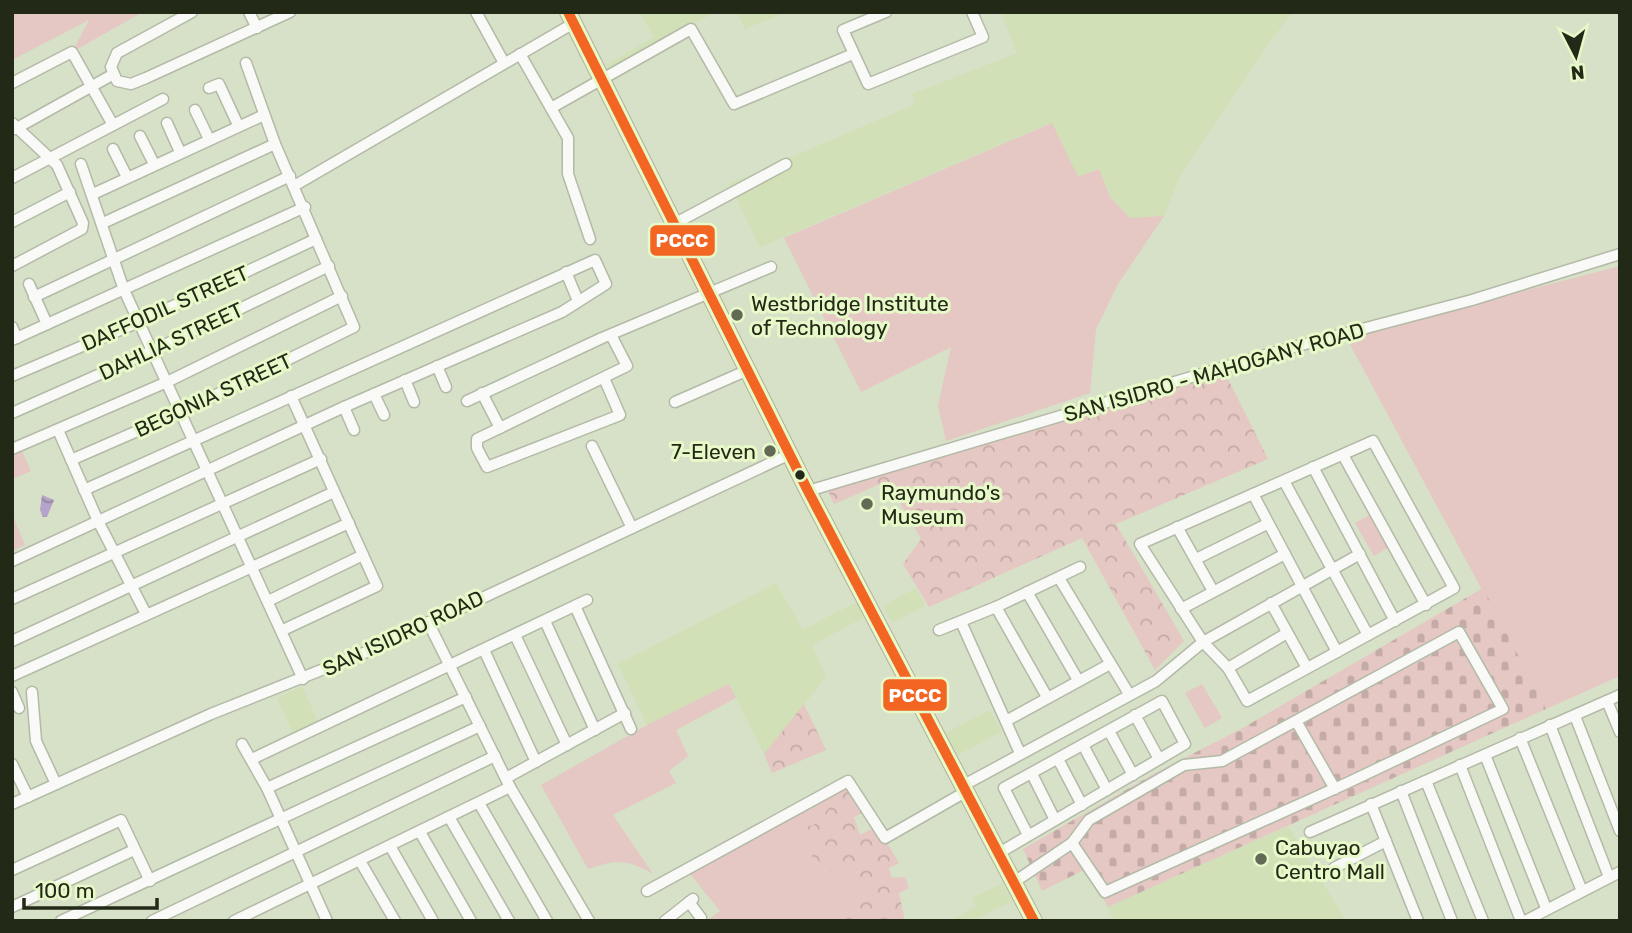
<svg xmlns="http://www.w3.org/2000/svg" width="1632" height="933" viewBox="0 0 1632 933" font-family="Rubik,sans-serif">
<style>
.built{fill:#d1e0b7}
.grass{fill:#e5c7c3}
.forest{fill:url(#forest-crowns)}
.cemetery{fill:url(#cemetery-stones)}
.water{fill:url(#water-waves)}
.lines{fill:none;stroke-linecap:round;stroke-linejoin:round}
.minor-casing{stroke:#b3baa7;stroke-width:13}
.highway-casing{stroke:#b2b09c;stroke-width:18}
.minor{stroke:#f9faf7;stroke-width:10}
.highway{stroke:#eae4db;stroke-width:14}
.bus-1-casing{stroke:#e7f9c9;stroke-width:16}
.bus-1{stroke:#f26522;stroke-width:10}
.poi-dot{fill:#626955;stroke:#e7f9c9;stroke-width:2.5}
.bus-dot{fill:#232917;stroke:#e7f9c9;stroke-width:2.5}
.labels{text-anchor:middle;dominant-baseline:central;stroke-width:6;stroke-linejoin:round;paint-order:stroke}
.poi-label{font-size:21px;fill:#232917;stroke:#e7f9c9;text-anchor:start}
.street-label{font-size:21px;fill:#232917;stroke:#e7f9c9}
.line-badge{stroke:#e7f9c9;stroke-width:2.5}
.badge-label{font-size:19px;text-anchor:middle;font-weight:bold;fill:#fff}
</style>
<defs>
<pattern id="forest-crowns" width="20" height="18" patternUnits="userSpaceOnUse" patternTransform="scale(1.75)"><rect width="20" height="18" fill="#e5c7c3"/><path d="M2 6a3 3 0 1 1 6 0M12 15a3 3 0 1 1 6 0" fill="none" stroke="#c4aba7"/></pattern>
<pattern id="cemetery-stones" width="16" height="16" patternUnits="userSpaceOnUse" patternTransform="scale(1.75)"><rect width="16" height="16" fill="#e5c7c3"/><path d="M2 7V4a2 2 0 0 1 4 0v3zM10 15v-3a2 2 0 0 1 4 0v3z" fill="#c4aba7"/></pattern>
<pattern id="water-waves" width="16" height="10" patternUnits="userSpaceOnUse" patternTransform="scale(1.75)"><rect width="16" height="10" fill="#b5a3ca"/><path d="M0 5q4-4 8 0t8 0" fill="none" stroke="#9385a3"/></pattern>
</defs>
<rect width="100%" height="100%" fill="#d7e1c7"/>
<g class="built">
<path d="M639,12H714L657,47L660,53L613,78L606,65L654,37Z"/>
<path d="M737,12H786L745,29Z"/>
<path d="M1001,12H1293L1271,40L1180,176L1164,216L1131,219L1110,197L1099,169L1078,178L1051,123L760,247L729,184L915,104L912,94L1017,53Z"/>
<path d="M776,583L803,630L860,600L867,616L812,645L826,677L764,754L729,684L647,725L618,664Z"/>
<path d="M916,588L925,606L892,623L883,606Z"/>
<path d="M302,686L320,726L295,737L277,698Z"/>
<path d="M990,710L1001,732L957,755L945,733Z"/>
<path d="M1288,826L1346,921H1114L1108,907Z"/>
<path d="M1002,884L1012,901L972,921H949L976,907L972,898Z"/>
</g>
<g class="grass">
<path d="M12,12H143L72,52L89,20L12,60Z"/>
<path d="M1052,123L1078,177L1099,169L1110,197L1130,218L1164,216L1118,284L1096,329L1090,393L946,441L938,406L951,347L861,392L784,238Z"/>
<path d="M1620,266V676L1546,709L1346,337Z"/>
<path d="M22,451L31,471L12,479V456Z"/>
<path d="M1378,510L1396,543L1374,556L1355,523Z"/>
<path d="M12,514L25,545L12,551Z"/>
<path d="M729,684L736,698L676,730L688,756L669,771L676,783L613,815L653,874C626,859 618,859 588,869L541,785L647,725Z"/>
<path d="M1202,684L1222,718L1205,728L1185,693Z"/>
<path d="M828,788L835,801L814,825L804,828L813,860L826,872L842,868L856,871L865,898L840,910L845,921H706L720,911L686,869Z"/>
</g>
<g class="forest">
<path d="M1225,373L1268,459L1116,524L1184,641L1155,670L1082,538L929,607L903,564L921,539L887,481L834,504L827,489Z"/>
<path d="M804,704L826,750L772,773L764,754Z"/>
<path d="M851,775L872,808L854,817L860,835L877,826L899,863L889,868L892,878L905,877L909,888L899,893L905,921H845L840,910L865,898L856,871L842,868L826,872L813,860L803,827L814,825L835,801L828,788Z"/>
</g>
<path class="cemetery" d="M1483,588L1546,709L1108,907L1086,869L1042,891L1023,849L1157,772L1241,729Z"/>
<path class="water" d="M42,495L54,500L47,517H43L40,510Z"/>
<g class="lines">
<g class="minor-casing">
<g id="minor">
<path d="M192,12L117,53L111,67L117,81L131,84L146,78L290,12"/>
<path d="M249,12L257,28"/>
<path d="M476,12L503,61"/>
<path d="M886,12L843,30L868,84L983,37L972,12"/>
<path d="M520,54L568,138V174L590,239"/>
<path d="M12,83L72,52L113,125"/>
<path d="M209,88L219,84L238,125"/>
<path d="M551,108L691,29L734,104L853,54"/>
<path d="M195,110L209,139"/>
<path d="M12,123L57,165L83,223L82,229L12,266"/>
<path d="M167,123L180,152"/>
<path d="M15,129L112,75"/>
<path d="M140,136L154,164"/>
<path d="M113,149L127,177"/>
<path d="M81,164L124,290L303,679"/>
<path d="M12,178L163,99"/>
<path d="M294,186L574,23"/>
<path d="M93,194L264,115"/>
<path d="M12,222L70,192"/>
<path d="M103,223L275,144"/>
<path d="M674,224L786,164"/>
<path d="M566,272L578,301"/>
<path d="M29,284L47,324"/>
<path d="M34,297L290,176"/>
<path d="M12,327L17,338"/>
<path d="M12,340L305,207"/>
<path d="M437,366L446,387"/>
<path d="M12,376L139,322L316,239"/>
<path d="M604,378L620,415L487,467L477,448V439L627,366L611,335"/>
<path d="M405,380L414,402"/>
<path d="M482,393L500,428"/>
<path d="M374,394L384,415"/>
<path d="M467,401L602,338L771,267"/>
<path d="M675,402L748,370"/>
<path d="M344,407L354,430"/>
<path d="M12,413L152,351L329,266"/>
<path d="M58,430L98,521L146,614"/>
<path d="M1373,441L1454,588L1247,701L1228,668L1203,642L1140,544Z"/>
<path d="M592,446L632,528"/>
<path d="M12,449L167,382L342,296"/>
<path d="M1343,455L1426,605"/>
<path d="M71,460L181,412L354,327L275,144L246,63"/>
<path d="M1313,467L1395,621"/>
<path d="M1284,481L1368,635"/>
<path d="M808,491L1279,351L1472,300L1620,254"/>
<path d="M1253,494L1337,652"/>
<path d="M1177,527L1213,591"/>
<path d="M1196,559L1267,524"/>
<path d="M12,561L344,407L562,312L606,284L595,260L84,490"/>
<path d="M1059,578L1129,694"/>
<path d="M1027,592L1078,680"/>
<path d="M12,599L321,459"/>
<path d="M268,601L363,555"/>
<path d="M1271,603L1307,668"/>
<path d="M575,606L631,729"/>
<path d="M996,607L1047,697"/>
<path d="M1181,609L1285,554"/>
<path d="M545,621L595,730"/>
<path d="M428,622L510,787L589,921"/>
<path d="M961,622L1020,753"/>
<path d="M283,630L377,586L291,396"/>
<path d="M939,630L996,607L1080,567"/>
<path d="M1459,632L1503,709L1345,784L1105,892L1072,843L1089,820L1184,765L1222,761Z"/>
<path d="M515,635L567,745"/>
<path d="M12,641L334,492"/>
<path d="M484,650L536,762"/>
<path d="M1228,668L1287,633"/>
<path d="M12,676L349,523"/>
<path d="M12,692L19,708"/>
<path d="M32,692L36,741L56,784"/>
<path d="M1607,701L1620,732"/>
<path d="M1135,715L1159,759"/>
<path d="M1575,716L1620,831"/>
<path d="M1006,721L1110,664"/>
<path d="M1296,721L1335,789"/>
<path d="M1550,725L1609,877"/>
<path d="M1109,731L1133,775"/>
<path d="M1520,738L1582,891"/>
<path d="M242,744L267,788L327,921"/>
<path d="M1083,745L1107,790"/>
<path d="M1485,755L1546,908"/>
<path d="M252,759L587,600"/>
<path d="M1058,759L1082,805"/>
<path d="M12,764L28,797"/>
<path d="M1460,765L1521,921"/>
<path d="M1032,774L1055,820"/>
<path d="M506,778L625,713"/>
<path d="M1426,781L1483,921"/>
<path d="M964,785L1156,681L1203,642L1360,554"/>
<path d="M267,788L466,697"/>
<path d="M1401,791L1452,921"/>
<path d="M479,803L547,921"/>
<path d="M12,804L211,714L369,651L790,454"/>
<path d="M1371,804L1418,921"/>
<path d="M449,817L509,921"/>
<path d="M420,832L471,921"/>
<path d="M1310,832L1620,695"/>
<path d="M390,846L433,921"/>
<path d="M999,853L1185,744L1162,701L1004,788L1028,835"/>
<path d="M360,861L395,921"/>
<path d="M1334,868L1386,841"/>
<path d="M12,870L121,820L150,881"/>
<path d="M1014,882L1072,843"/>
<path d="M647,891L848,781L885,838L967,791"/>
<path d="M689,902L701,918"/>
<path d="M12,907L134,850"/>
<path d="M61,921L480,726"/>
<path d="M152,921L495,756"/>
<path d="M234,921L510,787"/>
<path d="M665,921L693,899"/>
<path d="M1525,921L1620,872"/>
</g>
</g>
<g class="highway-casing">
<path id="highway" d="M568,12L808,491L1034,921"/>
</g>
<use href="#minor" class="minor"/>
<use href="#highway" class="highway"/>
<g class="bus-1-casing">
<path id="bus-1" d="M568,12L808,491L1034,921"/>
</g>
<use href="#bus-1" class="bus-1"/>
</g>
<g class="poi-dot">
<circle cx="737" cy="315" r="7"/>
<circle cx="770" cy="451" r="7"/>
<circle cx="867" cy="504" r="7"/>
<circle cx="1261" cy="859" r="7"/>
</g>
<circle class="bus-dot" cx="800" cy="475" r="6"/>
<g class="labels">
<g class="poi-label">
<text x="751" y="303">Westbridge Institute<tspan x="751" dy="24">of Technology</tspan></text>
<text x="756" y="451" text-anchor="end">7-Eleven</text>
<text x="881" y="492">Raymundo's<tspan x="881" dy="24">Museum</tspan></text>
<text x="1275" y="847">Cabuyao<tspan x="1275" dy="24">Centro Mall</tspan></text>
</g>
<g class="street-label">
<text transform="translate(165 308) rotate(-24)">DAFFODIL STREET</text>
<text transform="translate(171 341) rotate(-25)">DAHLIA STREET</text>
<text transform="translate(1214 372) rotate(-16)">SAN ISIDRO - MAHOGANY ROAD</text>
<text transform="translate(213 395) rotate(-25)">BEGONIA STREET</text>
<text transform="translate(403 633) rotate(-25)">SAN ISIDRO ROAD</text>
</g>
</g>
<g class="line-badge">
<rect x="649" y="224" width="67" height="33" rx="7" fill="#f26522"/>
<rect x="882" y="678" width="66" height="34" rx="7" fill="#f26522"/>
</g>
<g class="badge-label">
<text x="682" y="247">PCCC</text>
<text x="915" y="702">PCCC</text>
</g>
<rect width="1632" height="933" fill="none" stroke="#232917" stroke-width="28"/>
<g transform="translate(1576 56) rotate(174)" stroke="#e7f9c9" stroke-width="5" paint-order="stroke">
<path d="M0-5L12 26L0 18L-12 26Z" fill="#232917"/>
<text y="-10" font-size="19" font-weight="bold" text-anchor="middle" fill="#232917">N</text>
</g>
<path d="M24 898v10h133v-10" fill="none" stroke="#232917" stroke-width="3.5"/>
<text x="35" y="898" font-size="21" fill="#232917" stroke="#e7f9c9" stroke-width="5" paint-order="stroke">100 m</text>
</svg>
